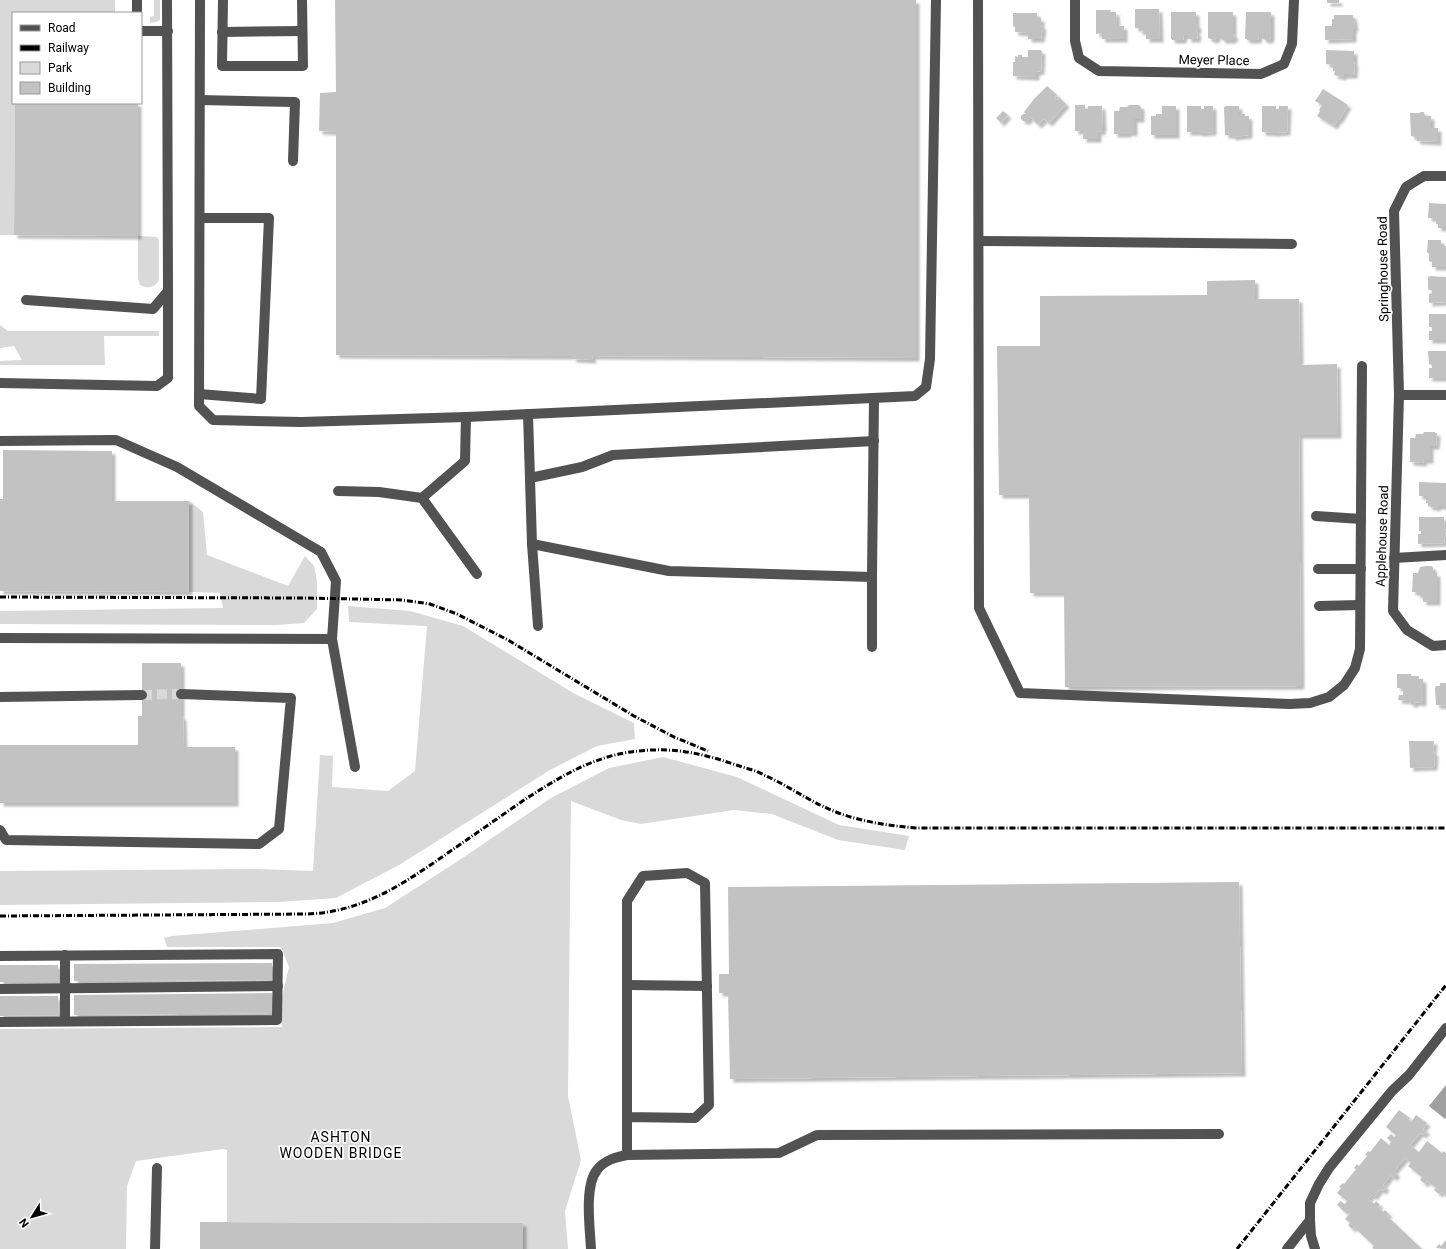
<svg xmlns="http://www.w3.org/2000/svg" width="1446" height="1249" viewBox="0 0 1446 1249" font-family="Roboto,sans-serif">
<style>
.green{fill:#d9d9d9}
.water{fill:#a0a0a0}
.building{fill:#c2c2c2;filter:url(#shadow)}
.lines{fill:none;stroke-linecap:round;stroke-linejoin:round}
.minor-tunnel{stroke:#d9d9d9;stroke-width:10;stroke-dasharray:10 5;stroke-linecap:butt}
.minor{stroke:#525252;stroke-width:10}
.rail{stroke:#000;stroke-width:3;stroke-dasharray:6 2 1 2;stroke-linecap:butt}
.labels{text-anchor:middle;dominant-baseline:central;stroke-width:3.5;stroke-linejoin:round;paint-order:stroke}
.street-label{font-size:13px;fill:#000;stroke:#fff}
.neighbourhood-label{font-size:14px;letter-spacing:1px;fill:#000;stroke:#fff}
</style>
<defs>
<filter id="shadow"><feDropShadow dx="3.5" dy="3.5" stdDeviation="1" flood-color="#0004"/></filter>
</defs>
<rect width="100%" height="100%" fill="#fff"/>
<g class="green">
<path d="M0,0H115V13H13V103H15L14,235H0Z"/>
<path d="M154,0H160V20L156,22L150,23V17L154,16Z"/>
<path d="M138,236L157,237L159,240V280C154,288 148,289 140,285L138,279Z"/>
<path d="M0,325L8,331H159V336H104L105,365H0V361L22,360L14,346L0,348Z"/>
<path d="M189,501L203,512L207,555L288,586L305,556L314,566L317,581V609L304,623L277,625L0,624V611L223,608L220,593L189,592Z"/>
<path d="M348,606L410,611L463,626L575,694L634,723L635,739L597,746L550,770L399,865L336,898L279,902L0,905V871L258,869L313,871L320,755L333,756L332,787L388,791L415,771L427,626L349,622Z"/>
<path d="M663,757L737,777L839,825L909,836L905,850L838,840L772,814L734,810L641,824L621,820L571,801L568,1096L581,1160L565,1211L568,1249H523V1223L227,1222V1150L223,1149L136,1161L127,1186L126,1249H0V1029L282,1027L280,1005L289,967L281,947H167L164,938L172,936L333,923L385,908L458,861L551,798L609,768Z"/>
</g>
<path class="water" d="M1446,1085V1117L1445,1119L1429,1106Z"/>
<g class="building">
<path d="M335,0H916V358L592,356L593,360L573,359V356L336,355V132L319,131L320,93L336,92Z"/>
<rect x="1327" y="0" width="12" height="3"/>
<path d="M1135,9H1159L1160,39H1146V32L1139,31V28H1135Z"/>
<path d="M1096,10H1111L1110,12H1116L1117,26H1124V39H1102L1101,33L1096,34Z"/>
<path d="M1171,12H1196V24L1198,26V29L1196,31L1198,34L1197,39H1188V35H1184L1183,40H1172V39H1171Z"/>
<path d="M1208,12H1233V34H1234L1235,38H1233V40H1222V38H1220V35H1217V38L1214,40L1208,38Z"/>
<path d="M1246,12H1271V38L1269,40H1265L1262,38V35H1259L1258,40H1247V39H1245Z"/>
<path d="M1013,13H1037V18H1041V25L1043,27L1041,39H1028V33L1015,32V27L1013,26Z"/>
<path d="M1334,15H1353L1355,27L1353,29V39L1325,40V26H1332V19H1334Z"/>
<path d="M1028,50H1041L1042,52L1041,71L1036,72V77L1013,76V62H1015V56L1018,57V55H1022V57H1028Z"/>
<path d="M1326,50L1354,51V62L1355,64L1354,75H1344L1342,77L1334,75L1335,71H1333V65L1326,64Z"/>
<path d="M1047,86L1057,95L1055,98L1057,100L1059,97L1066,104L1049,123L1044,119L1038,125L1029,116V119L1027,121H1023L1021,119V116L1023,114H1026L1024,112L1034,99Z"/>
<path d="M1323,89L1348,105L1340,119L1338,120L1334,126L1317,116L1320,111L1319,110L1322,105L1315,101Z"/>
<path d="M15,103H138V236L14,235Z"/>
<path d="M1075,105H1085V109H1088V106H1102L1103,128H1102V132L1098,131V139H1083V131H1075Z"/>
<path d="M1129,105H1139L1141,107V119H1134V133L1128,132V134H1114V111H1119L1120,107H1127Z"/>
<path d="M1162,106H1176V135H1151V116H1156V114H1162Z"/>
<path d="M1187,106H1201V109H1204V106H1213V132L1199,133V132H1187Z"/>
<path d="M1226,106H1239V114H1245V116H1249V135L1232,137V135H1225L1224,107Z"/>
<path d="M1262,106H1276V109H1279V106H1288L1287,132L1274,133L1262,132Z"/>
<path d="M1003,111L1008,115L1001,123L996,118Z"/>
<path d="M1421,112H1424L1425,116H1431V128H1438V142L1417,141L1416,137L1411,136L1410,113H1419Z"/>
<path d="M1429,203L1446,204V228H1438V224H1436V218H1428Z"/>
<path d="M1428,240H1441V246H1446V267H1432V262L1429,261V254L1427,252Z"/>
<path d="M1429,276L1446,277V302L1429,303V294L1432,293V290H1429L1428,288V278Z"/>
<path d="M1255,280V299H1299L1300,365L1337,364L1338,435H1299L1301,686L1065,687L1064,593H1030L1029,495H999L997,346H1040V296L1207,295V281Z"/>
<path d="M1429,314H1446V340H1429V331H1432V327H1429Z"/>
<path d="M1428,351H1446V378H1429V368H1432V365L1429,364Z"/>
<path d="M1424,432H1435V433H1437L1436,446H1430V460H1424L1423,463L1410,462V438H1415L1416,434H1423Z"/>
<path d="M3,450L112,451V501H189V592L0,591V499H3Z"/>
<path d="M1419,482L1446,483V506H1438L1436,508L1428,506V503H1426V496H1419Z"/>
<path d="M1419,517H1444L1445,529L1446,530L1444,543L1418,544V534H1421V531H1419Z"/>
<path d="M1426,566H1432L1433,568V573H1437V602H1423V595H1417V592H1412L1413,573H1418L1420,567Z"/>
<path d="M142,663H181V716L183,717L184,747H235V803H0V745H138V716H142Z"/>
<path d="M1397,674H1411V676H1419V679H1423V703L1416,702L1414,704H1411L1409,701L1398,700L1399,695H1403V688H1397Z"/>
<path d="M1440,683H1446V706L1436,705L1435,689L1436,686H1440Z"/>
<path d="M1409,741H1434L1433,752L1435,753L1434,767L1410,768Z"/>
<path d="M1239,882L1242,1073L730,1079L728,993H719V974H729L728,887Z"/>
<path d="M272,963V980L74,981V964Z"/>
<rect x="0" y="965" width="58" height="17"/>
<path d="M272,993V1013L74,1015V995Z"/>
<path d="M0,996H58L59,1015L0,1016Z"/>
<path d="M1399,1110L1410,1118L1408,1121L1411,1122L1416,1115L1427,1123L1423,1129L1427,1131L1423,1135L1420,1133L1410,1145L1419,1152L1427,1141L1442,1153L1443,1151L1446,1153V1196L1441,1192L1439,1194L1434,1190L1436,1188L1427,1181L1425,1184L1420,1180L1422,1177L1408,1166L1411,1163L1405,1158L1394,1171L1397,1174L1393,1178L1391,1175L1383,1185L1386,1187L1383,1191L1380,1189L1374,1197L1372,1195L1368,1198L1374,1204L1376,1201L1380,1205L1378,1207L1383,1212L1385,1210L1389,1214L1387,1216L1422,1249H1374L1372,1248L1374,1246L1354,1227L1352,1229L1348,1225L1350,1223L1345,1219L1350,1213L1347,1210L1345,1212L1337,1205L1340,1201L1345,1204L1347,1201L1337,1193L1341,1188L1339,1187L1343,1183L1344,1184L1356,1169L1354,1168L1357,1164L1359,1166L1367,1156L1365,1155L1368,1151L1370,1152L1381,1138L1389,1145L1391,1142L1387,1138L1391,1134L1394,1137L1396,1135L1386,1127Z"/>
<path d="M200,1222L523,1223V1249H200Z"/>
<path d="M1446,1240V1249L1436,1248L1439,1244L1441,1246Z"/>
</g>
<g class="lines">
<path class="minor-tunnel" d="M142,695L181,694"/>
<g class="minor">
<path d="M200,0L199,406L213,420L301,422L466,417L915,396L926,387L930,359L936,0"/>
<path d="M223,0L222,66H303L302,0"/>
<path d="M978,0L979,608L1020,693L1290,704L1310,703L1329,697L1344,685L1355,668L1360,649L1362,366"/>
<path d="M1075,0V41L1079,58L1099,71L1261,74L1284,64L1292,44L1294,0"/>
<path d="M137,13V0"/>
<path d="M141,31H168"/>
<path d="M222,32L302,31"/>
<path d="M200,100L295,102L293,161"/>
<path d="M1446,176H1424L1406,187L1394,211L1399,395L1393,611L1407,630L1433,646L1446,645"/>
<path d="M979,241L1292,244"/>
<path d="M26,300L153,309L168,291L167,0"/>
<path d="M0,383L157,386L168,378V291"/>
<path d="M199,394L261,399L269,218H200"/>
<path d="M1399,395H1446"/>
<path d="M528,414L532,544L669,571L872,577V647"/>
<path d="M0,441L116,440L177,467L321,552L336,581L332,639L355,767"/>
<path d="M530,478L582,467L613,455L874,441"/>
<path d="M338,491L379,492L422,498L477,574"/>
<path d="M422,498L465,461L466,417"/>
<path d="M1316,516L1361,519"/>
<path d="M532,544L538,626"/>
<path d="M1394,558L1446,555"/>
<path d="M1318,569H1361"/>
<path d="M872,577L874,398"/>
<path d="M1319,606L1360,605"/>
<path d="M0,638L332,639"/>
<path d="M0,697L142,695"/>
<path d="M0,830L6,840L259,844L279,829L291,698L181,694"/>
<path d="M0,956L278,954L277,1020L0,1022"/>
<path d="M627,985L707,986"/>
<path d="M0,989L278,986"/>
<path d="M65,1021V955"/>
<path d="M627,1155V901L643,876L687,873L705,883L709,1105L695,1118L627,1117"/>
<path d="M155,1249L157,1168"/>
<path d="M591,1249C590,1228 584,1186 597,1170C604,1160 617,1157 627,1155L779,1153L817,1135L1219,1134"/>
<path d="M1287,1249L1310,1220"/>
<path d="M1315,1249L1311,1236L1310,1220V1203L1319,1184L1329,1168L1392,1091L1409,1075L1446,1028"/>
</g>
<g class="rail">
<path d="M0,597L307,598L402,600L430,604L457,614L508,640L634,716L674,737L708,751"/>
<path d="M0,916L307,914C366,912 409,880 455,848C478,832 501,816 524,800C555,780 587,760 624,753C665,746 696,751 736,765C745,768 755,770 764,775C789,786 810,802 836,812C862,822 890,826 918,828H1446"/>
<path d="M1237,1249L1446,985"/>
</g>
</g>
<g class="labels">
<g class="street-label">
<text transform="translate(1214 60) rotate(1)">Meyer Place</text>
<text transform="translate(1383 269) rotate(-91)">Springhouse Road</text>
<text transform="translate(1382 536) rotate(-88)">Applehouse Road</text>
</g>
<g class="neighbourhood-label">
<text x="341" y="1137">ASHTON<tspan x="341" dy="16">WOODEN BRIDGE</tspan></text>
</g>
</g>
<rect x="12" y="12" width="130" height="92" fill="#ffffff" stroke="#999999"/>
<rect x="20" y="25" width="20" height="6" fill="#525252" stroke="#999999"/>
<text x="48" y="32" font-size="12" fill="#000000">Road</text>
<rect x="20" y="45" width="20" height="6" fill="#000000" stroke="#999999"/>
<text x="48" y="52" font-size="12" fill="#000000">Railway</text>
<rect x="20" y="62" width="20" height="12" fill="#d9d9d9" stroke="#999999"/>
<text x="48" y="72" font-size="12" fill="#000000">Park</text>
<rect x="20" y="82" width="20" height="12" fill="#c2c2c2" stroke="#999999"/>
<text x="48" y="92" font-size="12" fill="#000000">Building</text>
<g transform="translate(32 1217) rotate(233)" stroke="#ffffff" stroke-width="3" paint-order="stroke">
<path d="M0-3L7 15L0 10L-7 15Z" fill="#000000"/>
<text y="-6" font-size="11" font-weight="bold" text-anchor="middle" fill="#000000">N</text>
</g>
</svg>
